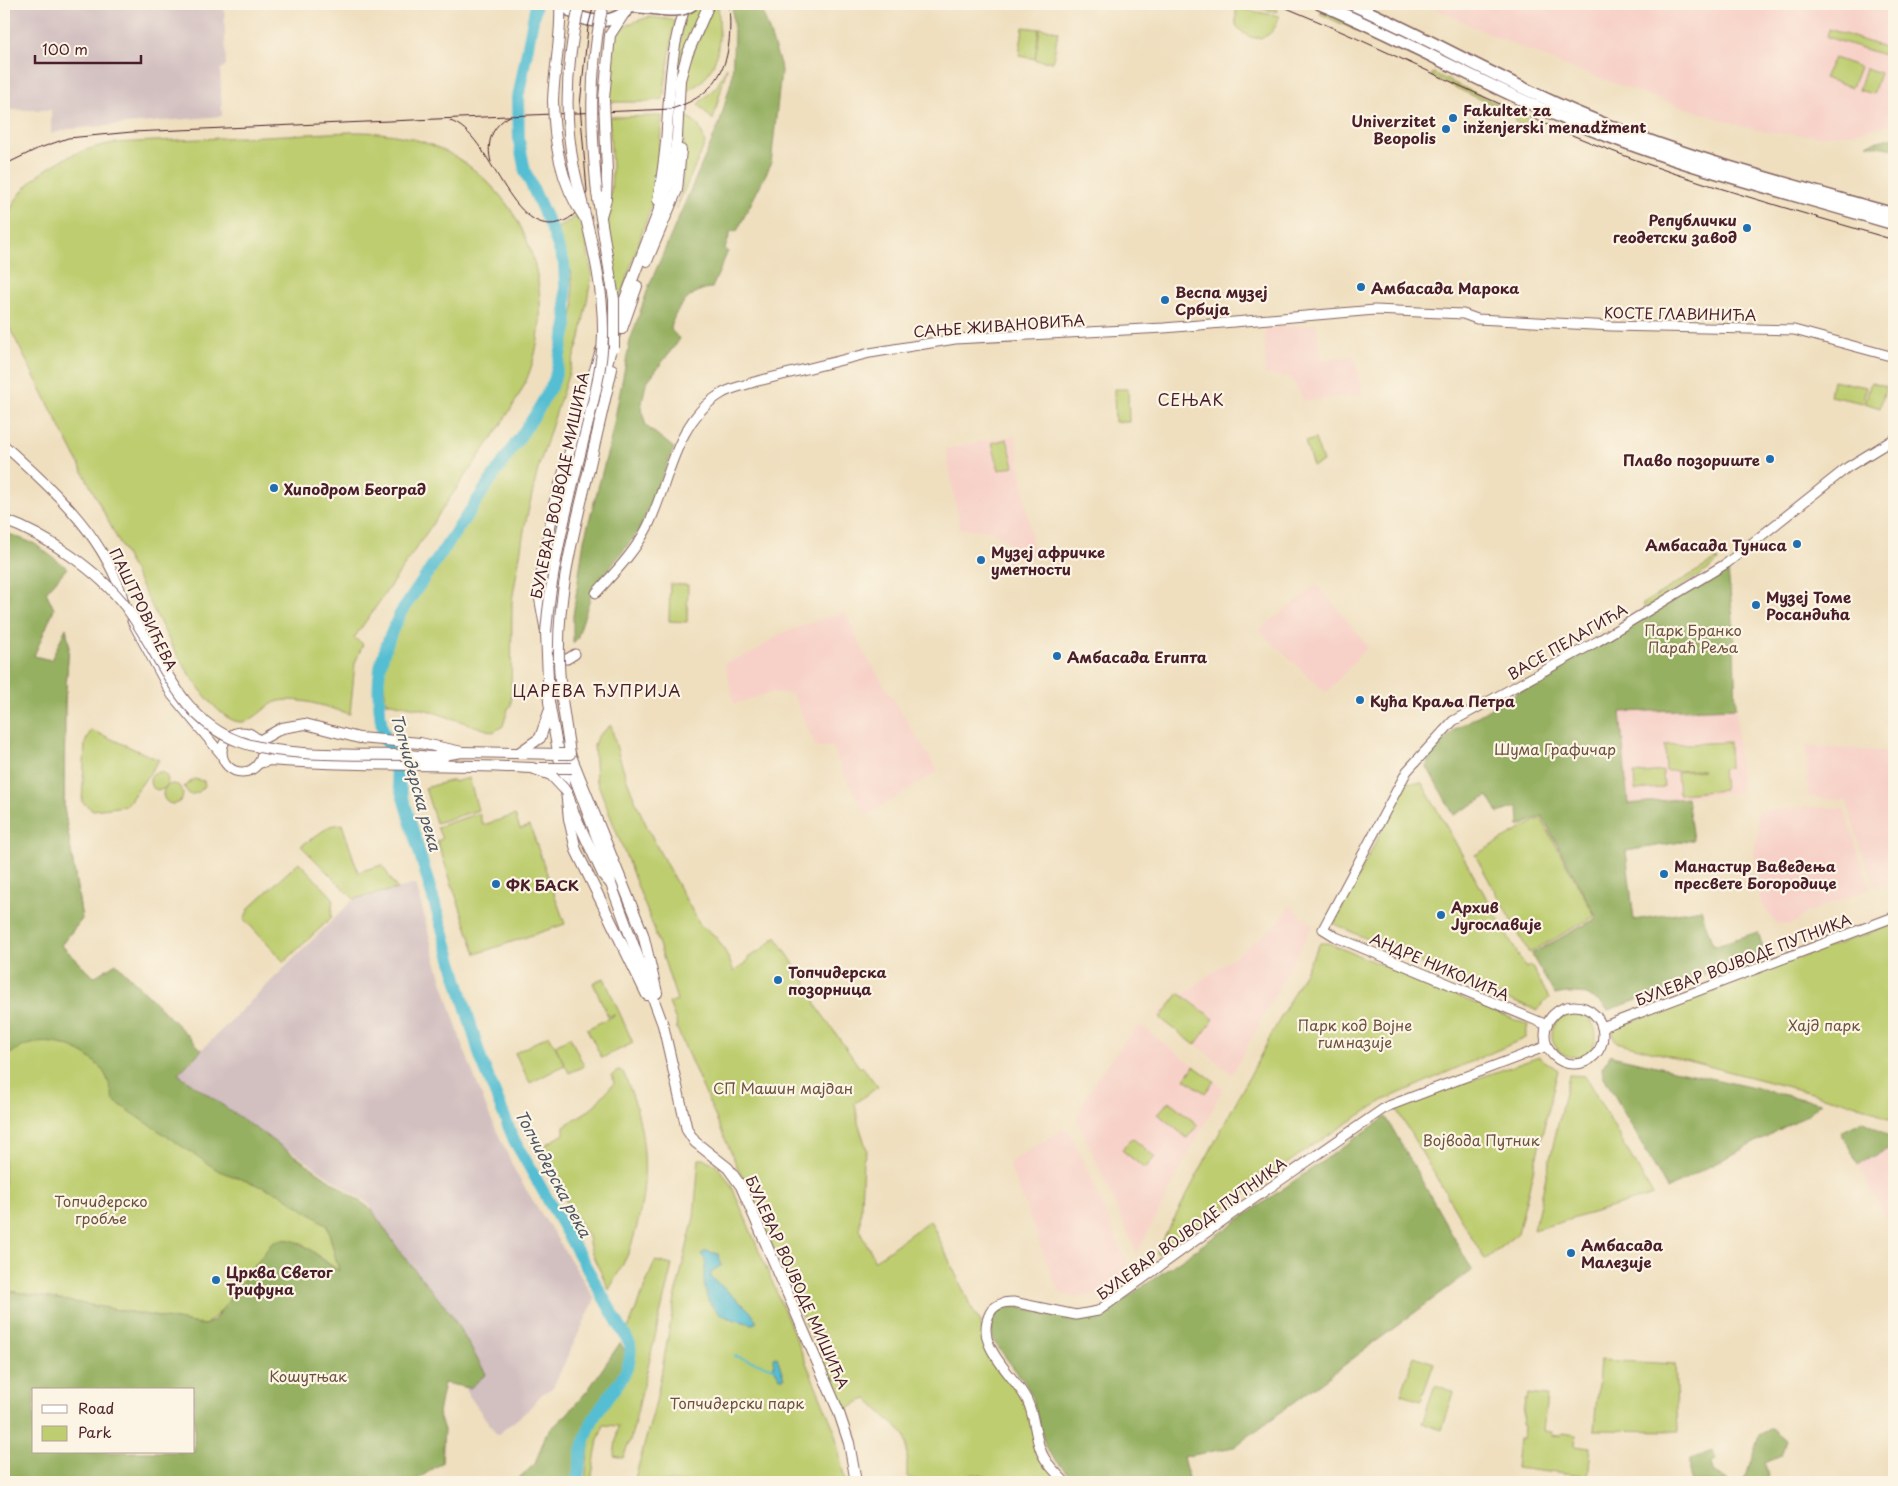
<svg xmlns="http://www.w3.org/2000/svg" width="1898" height="1486" viewBox="0 0 1898 1486" font-family="'Playpen Sans',sans-serif">
<style>
.built{fill:#f7d1c8}
.industrial{fill:#d2bfc0}
.green{fill:#becd6f;stroke:#84764d}
.forest{fill:#96b062;stroke:#706846;fill-rule:evenodd}
.water{fill:#55bed2;stroke:#506e7e}
.lines{fill:none;stroke-linecap:round;stroke-linejoin:round}
.stream{stroke:#55bed2;stroke-width:2}
.river{stroke:#55bed2;stroke-width:12}
.tertiary-casing{stroke:#84625f;stroke-width:11}
.secondary-casing{stroke:#84625f;stroke-width:12}
.primary-casing{stroke:#84625f;stroke-width:14}
.tertiary{stroke:#fff;stroke-width:9}
.secondary{stroke:#fff;stroke-width:10}
.primary{stroke:#fff;stroke-width:11}
.tram{stroke:#4a1f2b;stroke-width:1}
.rail{stroke:#4a1f2b;stroke-width:2}
.secondary-bridge-casing{stroke:#84625f;stroke-width:12;stroke-linecap:butt}
.primary-bridge-casing{stroke:#84625f;stroke-width:14;stroke-linecap:butt}
.secondary-bridge{stroke:#fff;stroke-width:10}
.primary-bridge{stroke:#fff;stroke-width:11}
.poi-dot{fill:#1f6fb2;stroke:#fcf5e5;stroke-width:2}
.labels{text-anchor:middle;dominant-baseline:central;stroke-width:4.5;stroke-linejoin:round;paint-order:stroke}
.poi-label{font-size:15px;font-weight:bold;fill:#4a1f2b;stroke:#fcf5e5;text-anchor:start}
.street-label{font-size:15px;fill:#4a1f2b;stroke:#fcf5e5}
.park-label{font-size:15px;fill:#6d533f;stroke:#fcf5e5}
.neighbourhood-label{font-size:16px;letter-spacing:1px;fill:#4a1f2b;stroke:#fcf5e5}
.water-label{font-size:16px;font-style:italic;fill:#4e5765;stroke:#fcf5e5}
</style>
<rect width="100%" height="100%" fill="#fcf5e5"/>
<filter id="ink" filterUnits="userSpaceOnUse"><feTurbulence type="fractalNoise" baseFrequency=".02" numOctaves="2"/><feDisplacementMap in="SourceGraphic" scale="10" xChannelSelector="R" yChannelSelector="G"/><feConvolveMatrix kernelMatrix="1 2 1 2 8 2 1 2 1" color-interpolation-filters="sRGB"/></filter>
<filter id="wash" filterUnits="userSpaceOnUse"><feTurbulence type="fractalNoise" baseFrequency=".0096" numOctaves="4" result="noise"/><feDisplacementMap in="SourceGraphic" scale="20" xChannelSelector="R" yChannelSelector="G"/><feGaussianBlur stdDeviation="1.12" result="paint"/><feColorMatrix in="noise" values="0 0 0 0 0 0 0 0 0 0 0 0 0 0 0 0 0 1.4 0 .05"/><feComposite in="paint" operator="in"/></filter>
<g filter="url(#wash)">
<rect width="100%" height="100%" fill="#efdfbf"/>
<g class="built">
<path d="M1426,4H1894V123L1853,133L1816,136L1768,132L1742,126L1652,97L1569,67L1489,34Z"/>
<path d="M1316,324L1322,360L1355,356L1362,395L1304,401L1291,377L1265,375V328Z"/>
<path d="M1015,435L1034,554L1031,558L992,531L960,528L946,449Z"/>
<path d="M1317,585L1368,646L1326,693L1259,630Z"/>
<path d="M844,611L866,656L938,771L866,816L846,778L833,747H816L794,697L790,693L773,692L734,704L725,663L754,652L780,634Z"/>
<path d="M1736,708L1741,792L1628,804L1620,711Z"/>
<path d="M1806,746L1894,752V882L1876,887L1860,848L1846,800L1808,797Z"/>
<path d="M1812,807L1844,809L1870,889L1805,913L1798,921L1790,925L1776,923L1760,902L1754,853L1759,828L1756,811Z"/>
<path d="M1289,906L1313,925L1232,1074L1158,1013L1266,933L1280,921Z"/>
<path d="M1140,1025L1223,1088L1137,1253L1077,1118L1089,1092L1099,1075L1130,1035Z"/>
<path d="M1863,1121L1894,1139V1235L1841,1132Z"/>
<path d="M1062,1130H1068L1076,1145L1131,1273L1099,1294L1078,1298L1059,1293L1009,1163Z"/>
</g>
<g class="industrial">
<path d="M4,4H224L226,65L220,70L222,116L68,129L51,134V110H4Z"/>
<path d="M416,884L435,958L462,1044L488,1112L517,1175L595,1299L553,1387L542,1394L526,1412L497,1435L468,1394L446,1356L388,1267L370,1205L290,1150L286,1151L177,1074L354,899Z"/>
</g>
<g class="green">
<path d="M700,4H704L673,91L684,16Z"/>
<path d="M714,4H718C721,40 722,79 681,93L687,67Z"/>
<path d="M1240,4H1270L1277,7L1278,12Z"/>
<path d="M1236,8L1279,16C1274,41 1251,46 1236,25Z"/>
<path d="M1323,9L1494,92L1320,14Z"/>
<path d="M649,17L675,20L663,99L641,102H606C608,85 608,46 618,33C626,23 638,21 649,17Z"/>
<path d="M1023,27L1039,29L1035,59L1019,56Z"/>
<path d="M1040,28L1058,31L1053,62L1035,60Z"/>
<path d="M1829,29L1889,49L1887,56L1827,37Z"/>
<path d="M1834,58L1860,67L1852,87L1824,78Z"/>
<path d="M727,67L713,120L698,104L717,86Z"/>
<path d="M1866,68L1880,73L1873,94L1859,90Z"/>
<path d="M1433,73L1529,119L1528,122L1521,125L1515,122L1516,116L1431,76Z"/>
<path d="M682,115C697,119 702,129 705,144L676,209C687,175 685,151 682,115Z"/>
<path d="M662,116L656,192L619,301L604,219L611,192L612,169L609,117Z"/>
<path d="M350,132C409,131 458,147 498,193C545,247 554,332 519,395C501,428 476,460 454,492C421,541 388,590 354,638L363,644L355,663L350,714C329,708 302,697 279,701C266,704 256,720 243,722C218,725 184,666 172,646L5,319L4,225C19,177 67,151 114,143Z"/>
<path d="M577,216L583,226L592,274L580,338L538,469L525,525L512,601L511,705L508,709L503,726L493,732L427,710L386,702L381,660L417,594L552,395L557,382L574,307L571,273L557,228Z"/>
<path d="M1833,380L1866,387L1863,403L1830,396Z"/>
<path d="M1871,382L1886,386L1880,408L1865,403Z"/>
<path d="M1114,389H1128L1129,422H1115Z"/>
<path d="M1007,439L1014,466L999,470L992,443Z"/>
<path d="M1315,439L1323,462L1313,466L1305,442Z"/>
<path d="M1717,559L1718,561L1711,568L1646,608L1642,604Z"/>
<path d="M4,583L11,594C8,618 9,642 4,665Z"/>
<path d="M670,584L688,585L687,622L669,621Z"/>
<path d="M66,628L69,644L65,701L64,808L82,919L61,945L94,977L177,1074L327,1225L340,1272L300,1242L205,1325L4,1290V1059L8,1055Z"/>
<path d="M611,725C627,799 664,861 701,926C719,934 727,954 734,972L746,963L749,957L760,951L776,937L813,993L817,1007L860,1068L862,1066L878,1087L855,1103L858,1122L867,1150L863,1161L860,1227C861,1240 872,1248 874,1261L930,1220L974,1313L981,1322L984,1343L1027,1405L1037,1448L1060,1482H1006L975,1474L937,1482H922L907,1477V1448L905,1435L867,1399L854,1404L844,1411L677,1029L676,1021L669,1003L677,1000L653,926L596,779L594,745L597,737Z"/>
<path d="M91,730L159,760L126,806L93,810L82,802L85,743Z"/>
<path d="M1729,742L1730,768L1722,769L1724,790L1679,794L1677,772L1703,770L1666,771L1665,745Z"/>
<path d="M1663,771L1664,788L1635,790L1634,774Z"/>
<circle cx="159" cy="781" r="9"/>
<path d="M469,778L478,810L436,823L425,788L453,780L454,782Z"/>
<path d="M194,779L204,781L205,786L199,792L190,795L184,787Z"/>
<path d="M1406,782L1422,783L1520,958L1527,968L1531,965L1549,998L1537,1010L1476,988L1334,924Z"/>
<circle cx="173" cy="794" r="10"/>
<path d="M479,813L483,825L515,815L520,829L530,826L565,924L476,954L437,841L442,839L437,827Z"/>
<path d="M1541,818L1595,916L1529,953L1475,855Z"/>
<path d="M342,824L358,872L382,865L397,889L354,899L301,846L330,826Z"/>
<path d="M299,862L333,898L331,918L284,962L244,919L250,907Z"/>
<path d="M1894,924V1122L1865,1107L1616,1042L1612,1029L1773,967Z"/>
<path d="M1320,943H1328L1528,1025L1525,1038L1384,1100L1313,1145L1158,1255L1157,1251Z"/>
<path d="M604,978L633,1043L602,1058L587,1029L615,1015L608,1016L593,983Z"/>
<path d="M1179,993L1214,1019L1195,1045L1160,1018Z"/>
<circle cx="1574" cy="1035" r="22"/>
<path d="M549,1035L565,1065L530,1083L515,1053Z"/>
<path d="M570,1037L584,1066L569,1073L555,1045Z"/>
<path d="M1539,1057L1558,1070L1518,1233L1485,1260L1395,1107Z"/>
<path d="M1194,1066L1214,1081L1205,1093L1185,1079Z"/>
<path d="M618,1071L623,1072C649,1128 651,1187 631,1246C626,1261 616,1276 609,1290C602,1272 590,1256 588,1237L532,1144L542,1147L564,1134V1126L591,1109L614,1083L612,1075Z"/>
<path d="M1569,1075L1585,1076L1653,1195L1534,1230Z"/>
<path d="M1169,1101L1198,1125L1187,1138L1158,1114Z"/>
<path d="M1132,1138L1155,1157L1145,1169L1122,1150Z"/>
<path d="M699,1159C715,1158 726,1177 733,1189L834,1429L845,1481L858,1480L861,1482H634L656,1402L676,1293L694,1217Z"/>
<path d="M655,1261L672,1265L631,1438L623,1458L614,1456L618,1426L604,1425L598,1440L591,1481L585,1480C587,1461 589,1437 597,1419C614,1384 647,1375 627,1331Z"/>
<path d="M1414,1356L1434,1363L1421,1400L1401,1394Z"/>
<path d="M1600,1360L1675,1364L1678,1431L1594,1430Z"/>
<path d="M1435,1385L1454,1392L1442,1430L1422,1423Z"/>
<path d="M1528,1394L1547,1396L1543,1431L1552,1432V1435L1561,1436L1562,1433L1576,1435L1575,1446L1591,1448L1588,1477L1516,1468L1519,1439H1523L1524,1426L1522,1425L1525,1399H1527Z"/>
</g>
<g class="forest">
<path d="M732,4H760L780,64L781,71L771,164L737,231H731L725,249L728,251L712,288C693,288 672,310 671,330L680,339L646,383L641,408L646,426L674,448L639,531L593,589L577,639L573,643V616L584,540L610,443L630,341L649,286L720,122L732,78L734,33Z"/>
<path d="M1894,137V149L1867,144Z"/>
<path d="M4,532L35,544L67,568L46,592L54,609L34,656L51,660L66,628L69,644L65,701L64,808L82,919L61,945L94,977L116,963L202,1050L178,1074L371,1209L401,1253L451,1314L486,1374L470,1388L444,1383L438,1413L444,1430L442,1463L413,1482H4V1290L205,1325L214,1320L272,1243C298,1229 319,1261 339,1271L327,1225L279,1193L219,1171L114,1101C111,1090 108,1077 101,1068C74,1040 33,1032 4,1059V665C10,641 5,618 8,594L4,589ZM34,1390H194V1452H34Z"/>
<path d="M1728,571L1733,620L1736,708L1620,712L1628,804L1687,798L1693,840L1626,851L1634,920L1701,909L1713,946L1758,932L1764,951L1670,989L1608,1010C1592,993 1577,990 1555,995L1531,954L1597,918L1542,816L1519,827L1518,806L1498,813L1488,796L1454,815L1427,767L1429,757L1454,730L1718,574Z"/>
<path d="M1611,1054L1616,1057L1821,1103L1807,1115L1667,1189L1603,1075L1602,1068Z"/>
<path d="M1386,1117L1472,1270L1234,1447L1183,1457L1189,1482H1075L1046,1449L1031,1394L1025,1383L994,1342L991,1326L995,1312L1007,1305L1081,1319L1099,1317Z"/>
<path d="M1863,1121L1894,1139V1149L1892,1147L1858,1164L1841,1132Z"/>
<path d="M620,1343L629,1356C621,1376 605,1390 594,1409C583,1431 578,1457 573,1481L514,1482L535,1464L546,1434L568,1413L588,1390Z"/>
<path d="M1772,1428L1786,1440L1781,1456L1765,1463L1768,1477L1765,1482H1744L1759,1435Z"/>
<path d="M1713,1451L1716,1460L1711,1463L1713,1472L1729,1482H1690V1459Z"/>
</g>
<g class="water">
<path d="M706,1251L718,1254L722,1265L711,1272V1277L750,1311L757,1322L753,1324C722,1318 704,1312 704,1275C705,1266 708,1262 701,1254Z"/>
<path d="M777,1357L784,1378H780L774,1368L773,1358Z"/>
</g>
<g class="lines">
<path class="stream" d="M735,1356L774,1368"/>
<path class="river" d="M536,4L518,98L519,141L525,171L552,230L564,263L567,325L554,381L537,412L400,614C379,657 374,679 382,727L481,1059L514,1140L630,1344C635,1376 604,1395 592,1422C583,1441 580,1461 577,1482"/>
</g>
</g>
<g filter="url(#ink)">
<g class="lines">
<g class="tertiary-casing">
<g id="tertiary">
<path d="M4,445C54,491 106,536 125,605"/>
<path d="M596,593C615,572 635,552 648,526C669,483 675,421 721,394C731,388 743,386 754,382L870,353L955,339L1164,328L1375,310L1463,314L1477,319L1612,326L1794,330L1894,357"/>
<path d="M132,621L172,695L222,755"/>
<path d="M555,659H567L575,654"/>
<circle cx="242" cy="752" r="20"/>
<circle cx="1574" cy="1035" r="29"/>
<path d="M1547,1025L1336,937L1323,929L1407,771L1453,721L1598,641L1727,563L1848,467L1894,439"/>
<path d="M1602,1027L1894,917"/>
<path d="M1065,1482C1058,1475 1050,1467 1045,1459C1034,1442 1036,1418 1027,1400C1014,1374 973,1346 990,1313C995,1304 1003,1302 1013,1302L1076,1315L1098,1311L1239,1209L1386,1107L1547,1046"/>
</g>
</g>
<g class="secondary-casing">
<g id="secondary">
<path d="M601,14L603,4"/>
<path d="M604,99L610,35L625,12"/>
<path d="M553,101C554,68 562,36 560,4"/>
<path d="M597,193L605,243"/>
<path d="M658,200C662,176 666,152 667,128C670,85 671,45 686,4"/>
<path d="M601,216L606,199L607,172"/>
<path d="M647,261L677,190L681,150"/>
<path d="M622,329L637,286"/>
<path d="M600,390L623,304L670,181L677,137L680,80L687,55L709,4"/>
<path d="M589,469L612,369"/>
<path d="M554,647L558,572"/>
<path d="M259,741L282,728L305,724L359,738L420,743L462,752"/>
<path d="M567,746L643,934L657,993"/>
<path d="M520,752L540,738L549,712"/>
<path d="M408,755L443,758"/>
<path d="M437,756L462,752L559,754"/>
<path d="M563,762L569,819L576,850L647,995"/>
<path d="M259,763L270,760C357,767 444,763 532,768"/>
<path d="M561,768L549,702L546,632L540,599L542,572L554,504L601,350"/>
<path d="M574,776L610,873L611,884"/>
<path d="M567,792L573,811L603,875L611,884L663,1025L687,1130L695,1142L728,1168L741,1186L838,1410L849,1443L856,1482"/>
</g>
</g>
<g class="primary-casing">
<g id="primary">
<path d="M564,4C582,26 614,27 633,4"/>
<path d="M1320,4C1402,38 1480,83 1563,118C1670,164 1783,191 1894,224"/>
<path d="M1351,4C1428,38 1502,81 1580,114C1682,157 1788,184 1894,214"/>
</g>
</g>
<use href="#tertiary" class="tertiary"/>
<use href="#secondary" class="secondary"/>
<use href="#primary" class="primary"/>
<g class="tram">
<path d="M1277,4C1385,48 1489,103 1599,146C1695,184 1795,210 1894,240"/>
<path d="M450,121C493,133 510,243 564,221C577,215 583,205 587,191L580,105L588,27L594,4"/>
<path d="M491,162C486,143 491,126 510,116"/>
<path d="M4,165L37,149L68,138L132,132L671,109C725,93 733,56 729,4"/>
</g>
<path class="rail" d="M1891,4L1894,27"/>
<g class="secondary-bridge-casing">
<g id="secondary-bridge">
<path d="M604,99L607,172"/>
<path d="M553,101C554,141 560,183 584,217"/>
<path d="M597,193C591,131 589,74 601,14"/>
<path d="M605,243L614,299V348"/>
<path d="M4,520C46,535 99,571 126,607C162,655 177,718 238,741C283,758 358,754 408,755"/>
<path d="M546,632C551,568 567,508 582,446C591,410 602,373 603,335C604,277 586,223 574,168C563,114 567,59 579,6"/>
<path d="M559,754H570C566,723 559,692 559,660C557,594 574,532 589,469"/>
<path d="M532,768L551,775L567,792"/>
<path d="M540,768H572"/>
</g>
</g>
<g class="primary-bridge-casing">
<path id="primary-bridge" d="M630,7C652,5 675,17 693,4"/>
</g>
<use href="#secondary-bridge" class="secondary-bridge"/>
<use href="#primary-bridge" class="primary-bridge"/>
</g>
</g>
<g class="poi-dot">
<circle cx="1453" cy="118" r="5"/>
<circle cx="1446" cy="129" r="5"/>
<circle cx="1747" cy="228" r="5"/>
<circle cx="1361" cy="287" r="5"/>
<circle cx="1165" cy="300" r="5"/>
<circle cx="1770" cy="459" r="5"/>
<circle cx="274" cy="488" r="5"/>
<circle cx="1797" cy="544" r="5"/>
<circle cx="981" cy="560" r="5"/>
<circle cx="1756" cy="605" r="5"/>
<circle cx="1057" cy="656" r="5"/>
<circle cx="1360" cy="700" r="5"/>
<circle cx="1664" cy="874" r="5"/>
<circle cx="496" cy="884" r="5"/>
<circle cx="1441" cy="915" r="5"/>
<circle cx="778" cy="980" r="5"/>
<circle cx="1571" cy="1253" r="5"/>
<circle cx="216" cy="1280" r="5"/>
</g>
<g class="labels">
<g class="poi-label">
<text x="1463" y="109">Fakultet za<tspan x="1463" dy="17">inženjerski menadžment</tspan></text>
<text x="1436" y="120" text-anchor="end">Univerzitet<tspan x="1436" dy="17">Beopolis</tspan></text>
<text x="1737" y="219" text-anchor="end">Републички<tspan x="1737" dy="17">геодетски завод</tspan></text>
<text x="1371" y="287">Амбасада Марока</text>
<text x="1175" y="291">Веспа музеј<tspan x="1175" dy="17">Србија</tspan></text>
<text x="1760" y="459" text-anchor="end">Плаво позориште</text>
<text x="284" y="488">Хиподром Београд</text>
<text x="1787" y="544" text-anchor="end">Амбасада Туниса</text>
<text x="991" y="551">Музеј афричке<tspan x="991" dy="17">уметности</tspan></text>
<text x="1766" y="596">Музеј Томе<tspan x="1766" dy="17">Росандића</tspan></text>
<text x="1067" y="656">Амбасада Египта</text>
<text x="1370" y="700">Кућа Краља Петра</text>
<text x="1674" y="865">Манастир Ваведења<tspan x="1674" dy="17">пресвете Богородице</tspan></text>
<text x="506" y="884">ФК БАСК</text>
<text x="1451" y="906">Архив<tspan x="1451" dy="17">Југославије</tspan></text>
<text x="788" y="971">Топчидерска<tspan x="788" dy="17">позорница</tspan></text>
<text x="1581" y="1244">Амбасада<tspan x="1581" dy="17">Малезије</tspan></text>
<text x="226" y="1271">Црква Светог<tspan x="226" dy="17">Трифуна</tspan></text>
</g>
<g class="street-label">
<text transform="translate(1680 313) rotate(1)">КОСТЕ ГЛАВИНИЋА</text>
<text transform="translate(999 325) rotate(-4)">САЊЕ ЖИВАНОВИЋА</text>
<text transform="translate(559 485) rotate(-78)">БУЛЕВАР ВОЈВОДЕ МИШИЋА</text>
<text transform="translate(144 609) rotate(64)">ПАШТРОВИЋЕВА</text>
<text transform="translate(1567 641) rotate(-30)">ВАСЕ ПЕЛАГИЋА</text>
<text transform="translate(1743 959) rotate(-21)">БУЛЕВАР ВОЈВОДЕ ПУТНИКА</text>
<text transform="translate(1440 966) rotate(23)">АНДРЕ НИКОЛИЋА</text>
<text transform="translate(1191 1228) rotate(-36)">БУЛЕВАР ВОЈВОДЕ ПУТНИКА</text>
<text transform="translate(798 1282) rotate(66)">БУЛЕВАР ВОЈВОДЕ МИШИЋА</text>
</g>
<g class="park-label">
<text x="1693" y="629">Парк Бранко<tspan x="1693" dy="17">Параћ Реља</tspan></text>
<text x="1555" y="748">Шума Графичар</text>
<text x="1355" y="1024">Парк код Војне<tspan x="1355" dy="17">гимназије</tspan></text>
<text x="1824" y="1024">Хајд парк</text>
<text x="783" y="1087">СП Машин мајдан</text>
<text x="1481" y="1139">Војвода Путник</text>
<text x="101" y="1200">Топчидерско<tspan x="101" dy="17">гробље</tspan></text>
<text x="308" y="1375">Кошутњак</text>
<text x="737" y="1402">Топчидерски парк</text>
</g>
<g class="neighbourhood-label">
<text x="1191" y="399">СЕЊАК</text>
<text x="597" y="690">ЦАРЕВА ЋУПРИЈА</text>
</g>
<g class="water-label">
<text transform="translate(417 782) rotate(74)">Топчидерска река</text>
<text transform="translate(554 1173) rotate(62)">Топчидерска река</text>
</g>
</g>
<rect width="1898" height="1486" fill="none" stroke="#fcf5e5" stroke-width="20"/>
<rect x="32" y="1388" width="162" height="65" fill="#fcf5e5" stroke="#b59f9b"/>
<rect x="42" y="1405" width="25" height="8" fill="#ffffff" stroke="#b59f9b"/>
<text x="78" y="1414" font-size="15" fill="#4a1f2b">Road</text>
<rect x="42" y="1426" width="25" height="15" fill="#becd6f" stroke="#b59f9b"/>
<text x="78" y="1438" font-size="15" fill="#4a1f2b">Park</text>
<path d="M35 55v8h106v-8" fill="none" stroke="#4a1f2b" stroke-width="2.5"/>
<text x="42" y="55" font-size="15" fill="#4a1f2b" stroke="#fcf5e5" stroke-width="4" paint-order="stroke">100 m</text>
</svg>
